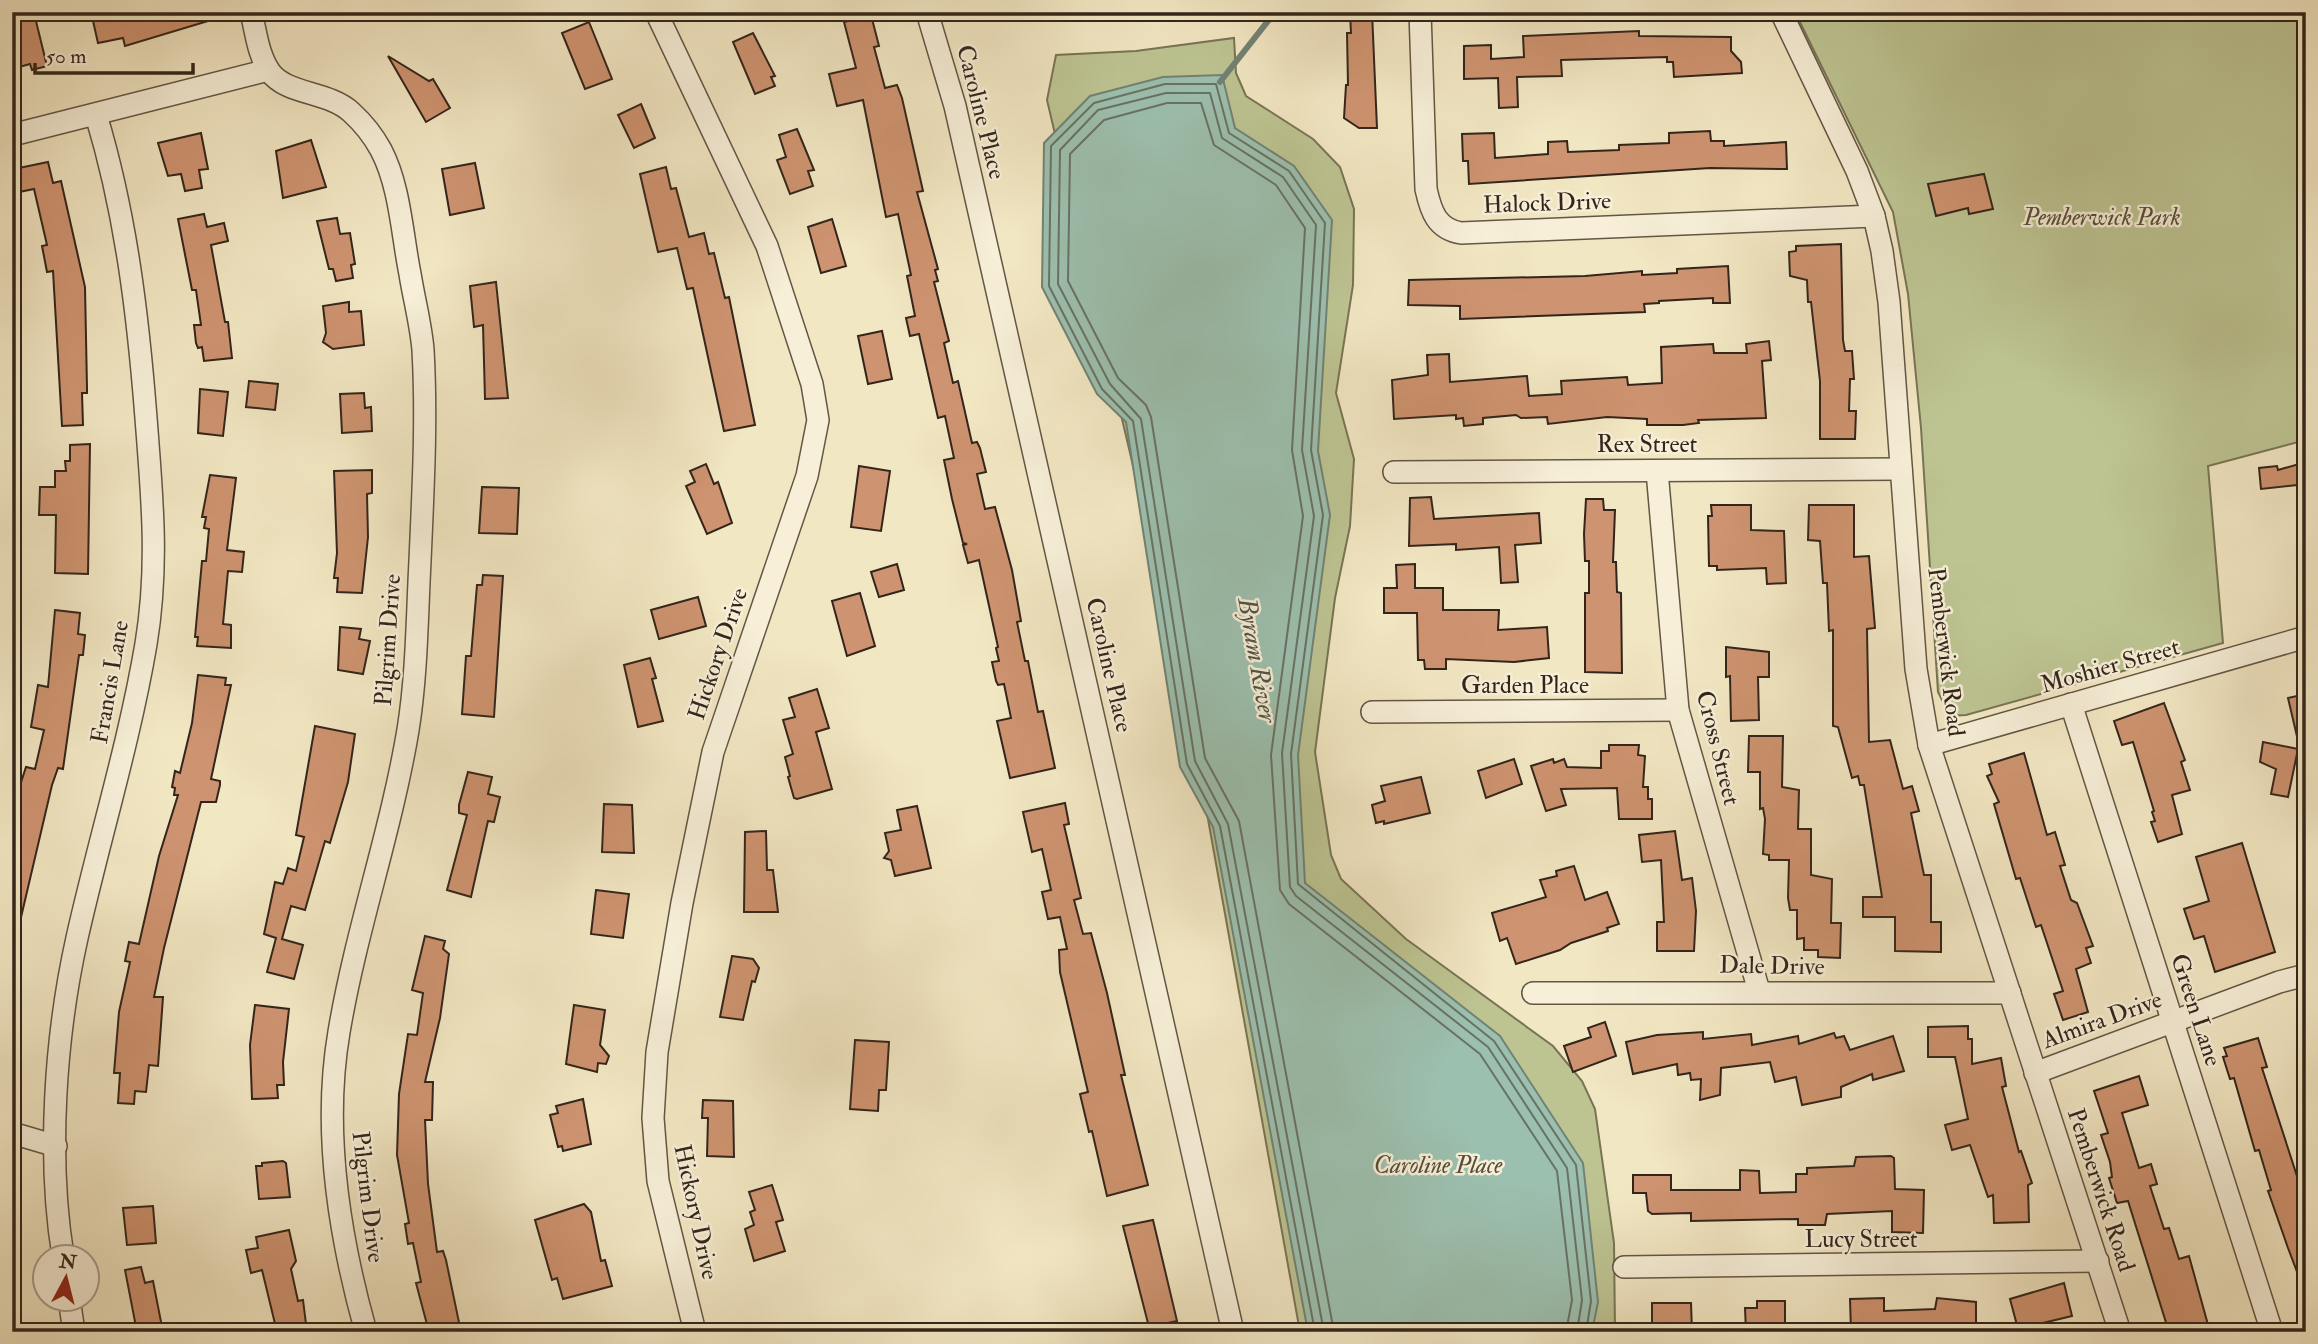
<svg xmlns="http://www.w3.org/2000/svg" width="2318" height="1344" viewBox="0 0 2318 1344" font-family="'IM FELL Double Pica',serif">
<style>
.green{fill:#bdc492;stroke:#787456;stroke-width:2}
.water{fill:#9cc0af;stroke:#728274;stroke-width:2}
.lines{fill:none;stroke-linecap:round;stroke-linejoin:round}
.shore{stroke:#687265;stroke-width:2}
.stream{stroke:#728274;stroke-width:6}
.building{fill:#ce9370;stroke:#33251b;stroke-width:2}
.street-casing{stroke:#635645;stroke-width:24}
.street{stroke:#f7efd8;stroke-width:21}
.labels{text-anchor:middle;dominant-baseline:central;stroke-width:5;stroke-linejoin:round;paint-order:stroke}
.street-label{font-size:24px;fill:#33251b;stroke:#f7efd8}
.park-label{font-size:24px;font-style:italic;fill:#564d39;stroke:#f7efd8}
.water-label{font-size:26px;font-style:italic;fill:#525447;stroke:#f7efd8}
</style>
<rect width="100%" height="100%" fill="#f2e7c3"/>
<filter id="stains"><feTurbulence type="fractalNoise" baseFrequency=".00286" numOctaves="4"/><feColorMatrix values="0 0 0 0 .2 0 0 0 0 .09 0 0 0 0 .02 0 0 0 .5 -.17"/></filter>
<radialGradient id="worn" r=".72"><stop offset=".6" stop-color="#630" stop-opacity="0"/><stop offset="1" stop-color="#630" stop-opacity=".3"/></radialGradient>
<g class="green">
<path d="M1795,12H2306V440L2208,466L2223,643L1966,715L1950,716L1938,692L1921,428L1908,294L1893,212Z"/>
<path d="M1234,38L1236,73L1246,96L1313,139L1340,167L1354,209L1353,285L1336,393L1354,459L1350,526L1335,598L1315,752L1331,855L1341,879L1406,939L1553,1046L1582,1081L1595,1109L1614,1243L1615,1332H1300L1201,780L1194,725L1047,100L1056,55L1136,51Z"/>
</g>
<path class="water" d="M1222,75L1235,128L1294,166L1332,220L1318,451L1330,515L1298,755L1305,883L1500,1036L1583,1163L1598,1302L1592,1332H1308L1213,827L1180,767L1126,422L1097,394L1042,287L1044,143L1090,96L1163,77Z"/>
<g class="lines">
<g class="shore">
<path d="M1315,1332L1220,826L1187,764L1133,421L1102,389L1049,286L1051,146L1094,103L1165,84H1216L1229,133L1289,171L1325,223L1311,450L1323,515L1291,754L1298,884L1494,1041L1576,1165L1591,1301L1586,1332"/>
<path d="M1324,1332L1228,824L1195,761L1141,419L1110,384L1058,284L1060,150L1098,110L1166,93H1210L1222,138L1283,177L1316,225L1302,450L1314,516L1282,753L1290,887L1296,896L1488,1047L1567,1168L1582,1300L1577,1332"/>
<path d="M1334,1332L1239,821L1205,758L1151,417L1146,405L1118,378L1068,281L1070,154L1104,120L1167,103H1201L1214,145L1276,185L1305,228L1292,450L1303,516L1271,755L1280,890L1289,904L1480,1054L1557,1171L1572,1300L1566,1332"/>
</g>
<path class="stream" d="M1220,82L1275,12"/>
</g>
<g class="building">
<path d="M106,12H218V18L125,46L123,38L98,43L93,21L108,17Z"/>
<path d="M1350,12H1372L1377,128H1359L1344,118L1346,85H1348L1347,33H1351Z"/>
<path d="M34,13L47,66L32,70L30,64L12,69V19Z"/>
<path d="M871,15L879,46L874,47L885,88L897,85L902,98L923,191L917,192L938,269L935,270L938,281L934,282L949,341L944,343L953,383L958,381L972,443L977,442L980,448L986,472L977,474L985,509L995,507L1012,570L1021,621L1017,622L1025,661H1028L1038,712L1043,711L1055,768L1010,778L997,721L1011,718L1004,684L998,685L996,681L992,662L999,661L996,648L998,647L979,560L968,563L963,545L967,544L963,543L952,499L944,460L954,458L945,416L938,418L919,334L910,336L906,318L915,316L907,276L911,275L898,214L886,217L863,100L837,106L829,74L856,68L844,22Z"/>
<path d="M589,22L612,79L585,89L562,33Z"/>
<path d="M1639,31V36L1731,37V51L1741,62L1742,73L1674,77L1673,62H1667V57L1561,60L1562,76L1517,77L1518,107L1499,108L1498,78L1464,79V46L1491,45V59L1524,57L1523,36Z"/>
<path d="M753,33L775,76L771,77L775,86L755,94L733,42Z"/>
<path d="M388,56L429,81L433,79L450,108L426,122Z"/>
<path d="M641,104L655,138L634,148L618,115Z"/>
<path d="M797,129L814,170L808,171L813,186L790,194L777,160L786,157L779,135Z"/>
<path d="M1710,131L1711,141H1724V146L1786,142L1787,169L1710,168L1469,184L1468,161H1463L1462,134L1494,133L1495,158L1548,154V142L1567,141L1568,152L1619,150V145L1669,143V133Z"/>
<path d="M201,133L208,169L199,170L202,188L185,191L181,174L168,176L158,143Z"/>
<path d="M311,140L326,187L283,198L276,151Z"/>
<path d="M48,162L53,183L61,181L85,287L87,388V393H82L83,425L62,426L53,271L47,272L42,246L47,245L34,189L19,192L14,169Z"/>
<path d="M475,163L484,208L450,215L442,169Z"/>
<path d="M666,167L671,189L676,188L689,237L704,233L709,254L714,253L725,298L729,297L755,425L724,431L693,288L687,289L677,248L658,252L640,174Z"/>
<path d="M1984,174L1993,209L1969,214L1968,208L1936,216L1928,184Z"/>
<path d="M204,214L207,227L224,223L228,241L211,245L225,322H228L232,358L204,361L202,347L198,348L196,343L194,325H201L196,290H192L178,219Z"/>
<path d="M337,218L340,234L350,233L355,264L351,265L353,278L336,281L333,269H329L317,221Z"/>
<path d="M832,219L846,266L821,273L808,227Z"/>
<path d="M1841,244L1843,340L1845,351H1852L1854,379H1850L1849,411H1856L1855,439H1820V381L1811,302H1808L1807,280L1790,276L1789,252L1796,251V246Z"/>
<path d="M1728,266L1730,303H1713V298L1659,301V303L1644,304L1645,312L1460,319V306L1408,305L1409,280L1585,276L1642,271V275L1677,273V269Z"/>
<path d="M496,282L508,398L485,399L483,325L474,327L470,286Z"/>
<path d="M349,302V312L361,311L364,345L333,349L323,342L326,333L323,306Z"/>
<path d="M882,331L892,379L868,384L858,336Z"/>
<path d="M1769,341L1771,360L1762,361L1766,418L1698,420L1699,423L1683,425H1647V419L1607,417L1548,424L1547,417L1521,418L1516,415L1483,418V424L1464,426L1463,418L1456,419V415L1394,419L1392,380L1428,375L1427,355L1449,354L1450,382L1527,376L1529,396L1562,394L1561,381L1627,377L1628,385L1662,383L1661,347L1713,344L1714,353H1747L1746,344Z"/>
<path d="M249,381L278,384L275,410L246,407Z"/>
<path d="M200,389L228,392L223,436L198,433Z"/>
<path d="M364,393L365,408L371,407L372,431L342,433L340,394Z"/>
<path d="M90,444L88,574L55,573L56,515H39L40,487H55V471H66L65,461H70V445Z"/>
<path d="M2306,462V484L2261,489L2259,468L2277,466L2278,470Z"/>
<path d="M706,464L714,484L718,482L732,523L707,534L686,486L695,482L690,471Z"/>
<path d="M859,466L890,471L881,531L851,527Z"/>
<path d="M372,470V493L367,494L368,537L362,593L337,592L338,578H334L337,553L334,471Z"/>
<path d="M210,475L236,478L227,550L244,552L242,572L228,571L223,624L231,625V648L197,646L198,637H195L202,561H206L209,529L204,528L206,517H202Z"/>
<path d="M482,487L519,488L517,534L479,533Z"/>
<path d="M1431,497L1434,519L1539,513L1541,543L1515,545L1518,582L1501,583L1499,547L1456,550V544L1409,546L1410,498Z"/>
<path d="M1586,499H1603L1604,510H1615L1613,562H1616L1617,592L1621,593L1622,673L1585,672V593H1589V561H1585L1584,534Z"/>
<path d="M1711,505H1751V530L1784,531L1786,583L1767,584L1766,568L1717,570V566H1709L1708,516H1712Z"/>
<path d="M1809,505H1854V557L1869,556L1875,628L1867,629L1869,742L1890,740L1903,789L1912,786L1919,811L1911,813L1924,875H1931V922H1941V952L1895,951V917H1863V897H1882L1864,785H1860L1858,776L1852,778L1838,727L1833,726V630L1829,631L1827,583H1823L1820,541L1808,540Z"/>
<path d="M897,564L904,590L879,597L871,572Z"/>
<path d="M1415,564V588H1443V610H1499L1498,630L1547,627L1549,658L1514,662L1446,659V669H1425L1424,660H1418L1417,613H1384V588H1397L1396,565Z"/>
<path d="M483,575L503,576L494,717L462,714L466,656H471L477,585H482Z"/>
<path d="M860,593L875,646L847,656L832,601Z"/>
<path d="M698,597L706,626L659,639L651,610Z"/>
<path d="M55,610L80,613L78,634L85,635L83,655H79L63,769L58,768L52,785L19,926L12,925V847L18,825L12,823V810L26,767L35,769L44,730L31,727L38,685L48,687Z"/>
<path d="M340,627L361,629L359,639L370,641L363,674L338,670Z"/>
<path d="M1726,647L1769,652V677H1758L1759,720L1731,721L1730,676L1726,677Z"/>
<path d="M650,658L656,678L652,679L663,721L638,727L624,665Z"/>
<path d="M198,675L226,678L225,685H231L211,779L220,781V785L216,802H201L164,948L154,997H163L158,1066L149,1065L146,1092L135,1091L134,1104L118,1103L120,1073H114L119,1012L130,962L125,961L129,942L139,944L159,856L178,795H174L175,788L172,787L175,771L180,773L192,723Z"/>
<path d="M817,689L829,728L816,732L832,789L797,799L794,798L788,777L790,776L785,757L793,754L783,720L795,717L789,698Z"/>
<path d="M2306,694V745H2299L2288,698Z"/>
<path d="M2164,703L2185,760L2181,762L2190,790L2172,795L2182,834L2158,842L2151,822L2155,821L2152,812L2154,811L2133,742L2122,745L2114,721Z"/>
<path d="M315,726L355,734L348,782L330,843L325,841L305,910L291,906L282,939L303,945L294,979L267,972L276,938L264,934L275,882L283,884L288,868L296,871L304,837L296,835Z"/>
<path d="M1749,736H1783L1782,787L1799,790L1798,829H1811V875L1832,879L1831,923H1841L1840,958L1818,957V950H1804V938L1797,939V910H1790L1788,898L1789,860H1769V855L1763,854L1765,819L1763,808L1760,809V772H1748Z"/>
<path d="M2263,742L2298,749L2288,797L2271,794L2276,769L2260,762Z"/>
<path d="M1609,745H1639L1638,755L1645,756L1643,787H1648V799H1652V819H1619L1617,788L1561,789L1566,805L1546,811L1531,766L1553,759L1554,763L1564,759L1567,767L1601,768V751H1609Z"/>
<path d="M2024,753L2047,835L2055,832L2065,865L2060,866L2071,900L2077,903L2093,946L2086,948L2091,963L2076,969L2088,1012L2063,1020L2054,994L2063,991L2041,925L2036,927L2020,878L2016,879L1994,804L1999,802L1987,776L1992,774L1989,764Z"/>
<path d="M1514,759L1522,784L1486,798L1478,771Z"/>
<path d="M468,772L492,777L488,794L500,797L494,822L488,821L471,897L447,890L467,815L459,813V805Z"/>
<path d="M1421,777L1430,813L1384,824V821L1376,823L1372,805L1385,801L1381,786Z"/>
<path d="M1065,803L1069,824L1064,825L1081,898L1074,900L1083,934L1091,933L1107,993L1125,1075H1121L1148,1185L1107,1196L1092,1131L1089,1132L1080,1094L1088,1092L1060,972L1059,950L1067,949L1060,917L1048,919L1042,892L1051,890L1042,849L1032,852L1023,812Z"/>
<path d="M604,804L632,805L634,853L602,852Z"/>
<path d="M917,806L931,868L895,876L891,860L884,858L889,851L885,833L901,830L897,810Z"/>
<path d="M766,831L767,870H773L778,912H744L745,832Z"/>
<path d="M1675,831L1682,880L1692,878L1696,911L1694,951H1657V922H1664L1661,860L1642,862L1639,835Z"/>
<path d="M2242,843L2275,952L2215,972L2204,936L2194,939L2184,909L2209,901L2196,857Z"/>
<path d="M1574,866L1585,900L1607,892L1619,924L1607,928L1608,931L1571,943L1560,950L1516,964L1507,938L1500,941L1492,913L1546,897L1540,880L1557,876L1556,871Z"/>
<path d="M596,890L629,894L623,938L591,934Z"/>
<path d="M425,936L445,941L443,949L449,954L440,1018L425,1082H433L432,1120H425L428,1184L437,1252L443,1251L446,1260L461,1332H429L416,1283L421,1282L413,1243L408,1244L405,1224L409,1223L397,1155L399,1094L408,1034L417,1035L423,993L412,990Z"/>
<path d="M732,956L753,959L759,968L755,982L752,981L743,1020L720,1017Z"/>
<path d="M255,1005L289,1009L283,1062L284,1085H277L278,1098L252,1099L250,1045Z"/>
<path d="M574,1005L605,1010L600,1045L609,1056L606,1064L598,1063L597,1072L566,1064Z"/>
<path d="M1605,1022L1616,1056L1573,1072L1564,1046L1591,1037L1588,1028Z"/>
<path d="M1968,1026V1039H1972V1064L2001,1058L2006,1086L2002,1087L2019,1152L2021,1151L2032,1183L2028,1185L2029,1222L1994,1223L1993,1195L1988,1197L1970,1145L1952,1150L1945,1125L1968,1119L1955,1057H1928V1027Z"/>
<path d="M1703,1032V1039L1751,1034L1752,1045L1798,1036L1799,1044L1834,1033L1836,1038L1844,1036L1850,1050L1893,1036L1904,1071L1873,1080L1872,1074L1841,1087V1097L1802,1105L1796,1077L1775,1082L1770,1062L1721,1068L1720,1095L1700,1100L1701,1079L1691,1080L1690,1073L1678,1075L1677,1064L1633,1074L1626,1042L1657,1035Z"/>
<path d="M2258,1038L2267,1067L2262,1068L2306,1204V1284L2302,1285L2288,1248L2268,1191L2271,1190L2259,1150L2255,1151L2234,1078L2230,1079L2223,1057L2227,1056L2224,1048Z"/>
<path d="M855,1040L889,1042L886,1090H879L878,1111L850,1109Z"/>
<path d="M2139,1076L2148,1105L2122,1113L2139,1168L2151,1164L2157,1184L2150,1186L2164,1229L2169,1228L2179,1259L2189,1256L2210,1332H2169L2128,1201L2117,1203L2109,1178L2112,1177L2110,1162L2101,1135L2108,1133L2094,1091Z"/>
<path d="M583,1099L591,1144L563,1151L562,1146L558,1147L550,1115L558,1113L556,1106Z"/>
<path d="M703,1100L733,1101L734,1157L707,1156L708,1118H702Z"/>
<path d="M1891,1156L1894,1158L1895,1189L1924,1190L1923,1233L1892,1232V1211L1827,1214L1825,1225H1798V1219L1691,1221V1213L1652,1214L1648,1211L1646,1193H1633V1175H1671V1190H1740V1170L1759,1171L1760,1193L1796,1192V1174H1807V1168L1854,1166L1856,1157Z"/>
<path d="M283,1161L286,1163L290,1197L259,1199L256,1166H262V1163Z"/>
<path d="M772,1185L783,1220L776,1222L785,1251L754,1261L745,1229L754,1225L750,1212L755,1210L749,1192Z"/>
<path d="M584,1204L591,1212L601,1261L605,1260L612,1286L563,1299L557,1278L552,1280L535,1220Z"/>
<path d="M153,1206L156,1243L127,1245L123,1208Z"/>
<path d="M1153,1220L1177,1321L1149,1327L1123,1226Z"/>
<path d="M289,1230L296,1261L291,1269L298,1301L303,1300L307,1332H277L262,1270L251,1273L246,1250L258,1248L256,1237Z"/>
<path d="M141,1267L145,1283L153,1281L163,1332H137L125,1270Z"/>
<path d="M2064,1283L2072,1316L2018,1329L2010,1299Z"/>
<path d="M1884,1298V1311L1935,1309L1937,1298L1976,1302V1332H1851L1850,1299Z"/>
<path d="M1757,1301H1785V1332H1746L1745,1308H1757Z"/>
<path d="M1652,1303H1691L1692,1332H1657V1326H1652Z"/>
</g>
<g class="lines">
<g class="street-casing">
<g id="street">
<path d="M251,12C256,32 258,55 270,72C287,95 328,91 351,112C362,122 374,137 381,150C400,186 402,234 410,274C414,299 421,325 423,350C427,421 423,491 420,561C417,617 417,674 408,730C391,832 356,930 339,1032C322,1131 339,1236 366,1332"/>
<path d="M656,12L767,246L812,384L818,420L807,476L713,752L682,903L657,1052L653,1118L658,1181L695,1332"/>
<path d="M927,12L955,106L1233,1332"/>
<path d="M1420,12L1426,189C1431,212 1437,229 1461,233L1874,216"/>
<path d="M1781,12L1857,171L1874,216L1882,251L1889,302L1916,669L1929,745L2120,1332"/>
<path d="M12,135L268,70"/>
<path d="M1657,471L1678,710L1759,991"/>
<path d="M1394,472L1901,469"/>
<path d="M2071,704L2272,1332"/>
<path d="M1372,712L1678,710"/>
<path d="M1929,745L2306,637"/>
<path d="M1533,993H2010"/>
<path d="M2035,1073L2279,982L2306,975"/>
<path d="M12,1133L56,1146"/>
<path d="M63,1256C47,1157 55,1037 77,938C99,840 129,744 146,644C159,565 152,496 146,418C138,315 126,214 96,115"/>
<path d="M1624,1267L2098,1261"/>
<path d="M69,1298L74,1332"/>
</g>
</g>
<use href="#street" class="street"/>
</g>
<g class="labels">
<g class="street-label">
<text transform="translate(981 112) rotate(76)">Caroline Place</text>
<text transform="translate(1547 203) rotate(-2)">Halock Drive</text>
<text x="1647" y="444">Rex Street</text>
<text transform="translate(388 640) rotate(-86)">Pilgrim Drive</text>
<text transform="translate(1946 652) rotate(83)">Pemberwick Road</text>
<text transform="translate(718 654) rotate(-71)">Hickory Drive</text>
<text transform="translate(1109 665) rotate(77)">Caroline Place</text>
<text transform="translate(2110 666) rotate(-16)">Moshier Street</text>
<text transform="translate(110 682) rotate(-80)">Francis Lane</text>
<text x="1525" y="685">Garden Place</text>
<text transform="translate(1718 748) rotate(76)">Cross Street</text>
<text transform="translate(1772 966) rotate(1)">Dale Drive</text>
<text transform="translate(2196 1010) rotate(72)">Green Lane</text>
<text transform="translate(2102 1020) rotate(-20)">Almira Drive</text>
<text transform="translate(2101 1190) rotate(72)">Pemberwick Road</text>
<text transform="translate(368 1197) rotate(83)">Pilgrim Drive</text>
<text transform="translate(696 1212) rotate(78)">Hickory Drive</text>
<text x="1861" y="1239">Lucy Street</text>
</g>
<g class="park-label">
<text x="2102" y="217">Pemberwick Park</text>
<text x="1438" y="1165">Caroline Place</text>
</g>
<g class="water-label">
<text transform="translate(1257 660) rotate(80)">Byram River</text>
</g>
</g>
<rect width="2318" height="1344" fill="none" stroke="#f2e7c3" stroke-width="42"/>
<rect x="14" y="14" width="2290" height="1316" fill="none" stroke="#33251b" stroke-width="3.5"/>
<rect x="21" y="21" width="2276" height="1302" fill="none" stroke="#33251b" stroke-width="2"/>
<g transform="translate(66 1278) rotate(7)"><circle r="33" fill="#f7efd8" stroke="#a99e8c" stroke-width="2"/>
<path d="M0-5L12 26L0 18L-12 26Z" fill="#8f2418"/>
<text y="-10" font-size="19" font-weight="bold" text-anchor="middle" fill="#33251b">N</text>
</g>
<path d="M35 63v10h158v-10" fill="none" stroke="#33251b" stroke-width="3.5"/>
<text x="46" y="63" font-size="21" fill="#33251b" stroke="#f7efd8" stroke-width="5" paint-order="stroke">50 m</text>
<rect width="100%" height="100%" filter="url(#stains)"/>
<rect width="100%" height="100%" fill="url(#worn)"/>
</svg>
